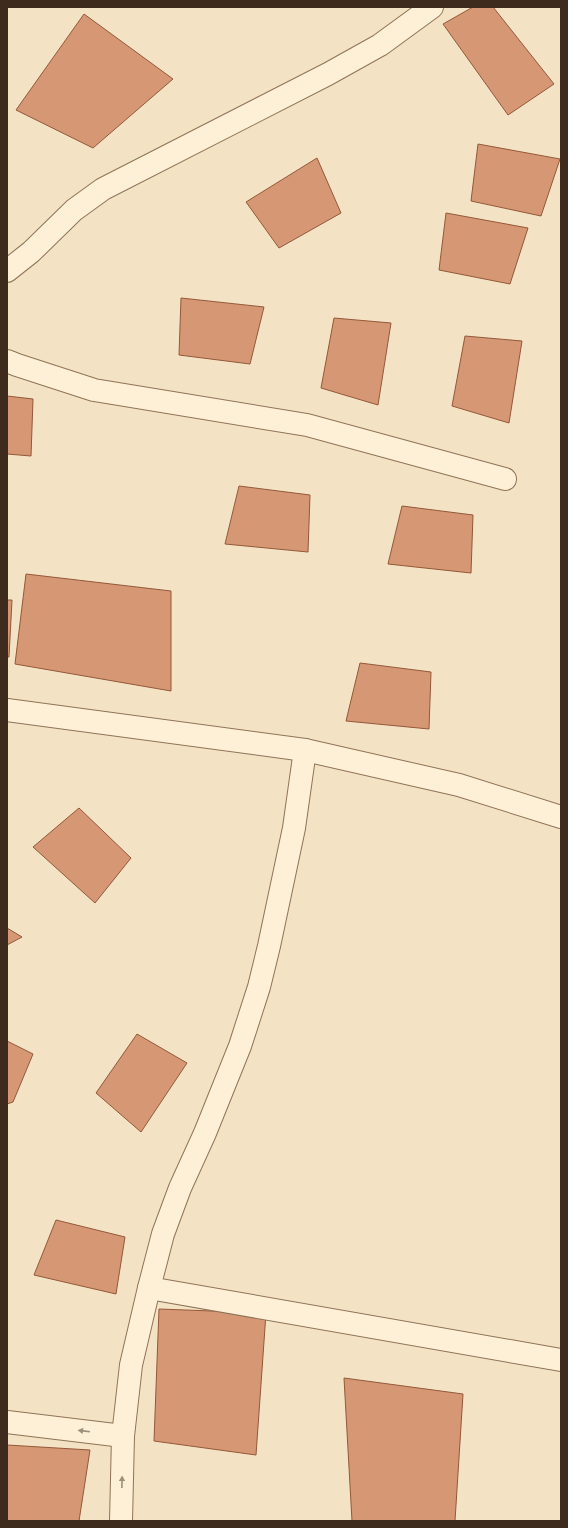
<svg xmlns="http://www.w3.org/2000/svg" width="568" height="1528" viewBox="0 0 568 1528" font-family="Lora,serif">
<style>
.building{fill:#d69874;stroke:#935839}
.lines{fill:none;stroke-linecap:round;stroke-linejoin:round}
.minor-casing{stroke:#907357;stroke-width:24}
.minor{stroke:#fdf0d7;stroke-width:22}
.oneway{fill:#9e8e7a}
</style>
<rect width="100%" height="100%" fill="#f3e2c3"/>
<g class="building">
<path d="M473,7H493L554,84L508,115L443,24Z"/>
<path d="M84,14L173,79L93,148L16,110Z"/>
<path d="M478,144L560,159L541,216L471,201Z"/>
<path d="M317,158L341,213L279,248L246,202Z"/>
<path d="M446,213L528,228L510,284L439,270Z"/>
<path d="M181,298L264,307L250,364L179,355Z"/>
<path d="M334,318L391,323L378,405L321,388Z"/>
<path d="M465,336L522,341L509,423L452,406Z"/>
<path d="M7,396L33,399L31,456L7,454Z"/>
<path d="M239,486L310,495L308,552L225,544Z"/>
<path d="M402,506L473,515L471,573L388,564Z"/>
<path d="M26,574L171,591V691L15,664Z"/>
<path d="M7,600H12L9,657H7Z"/>
<path d="M360,663L431,672L429,729L346,721Z"/>
<path d="M79,808L131,858L95,903L33,847Z"/>
<path d="M7,928L22,937L7,945Z"/>
<path d="M137,1034L187,1063L141,1132L96,1093Z"/>
<path d="M7,1041L33,1054L13,1102L7,1104Z"/>
<path d="M56,1220L125,1237L116,1294L34,1275Z"/>
<path d="M159,1309L266,1313L256,1455L154,1441Z"/>
<path d="M344,1378L463,1394L455,1521H352Z"/>
<path d="M7,1445L90,1450L79,1521H7Z"/>
</g>
<g class="lines">
<g class="minor-casing">
<g id="minor">
<path d="M7,271L31,252L74,210L103,189L328,74L380,45L432,7"/>
<path d="M7,361L17,365L94,390L307,425L505,479"/>
<path d="M7,710L305,750L459,785L561,817"/>
<path d="M149,1288L561,1360"/>
<path d="M7,1422L123,1436"/>
<path d="M121,1521L123,1436L131,1365L149,1288L163,1234L180,1188L205,1133L240,1046L259,987L269,946L294,828L305,750"/>
</g>
</g>
<use href="#minor" class="minor"/>
</g>
<defs><path id="oneway-solid" d="M-6-.8H1V-3.2L6.5 0L1 3.2V.8H-6Z"/></defs>
<g class="oneway">
<use href="#oneway-solid" transform="translate(84 1431) rotate(-173)"/>
<use href="#oneway-solid" transform="translate(122 1482) rotate(-89)"/>
</g>
<rect width="568" height="1528" fill="none" stroke="#3e2b1d" stroke-width="16"/>
</svg>
